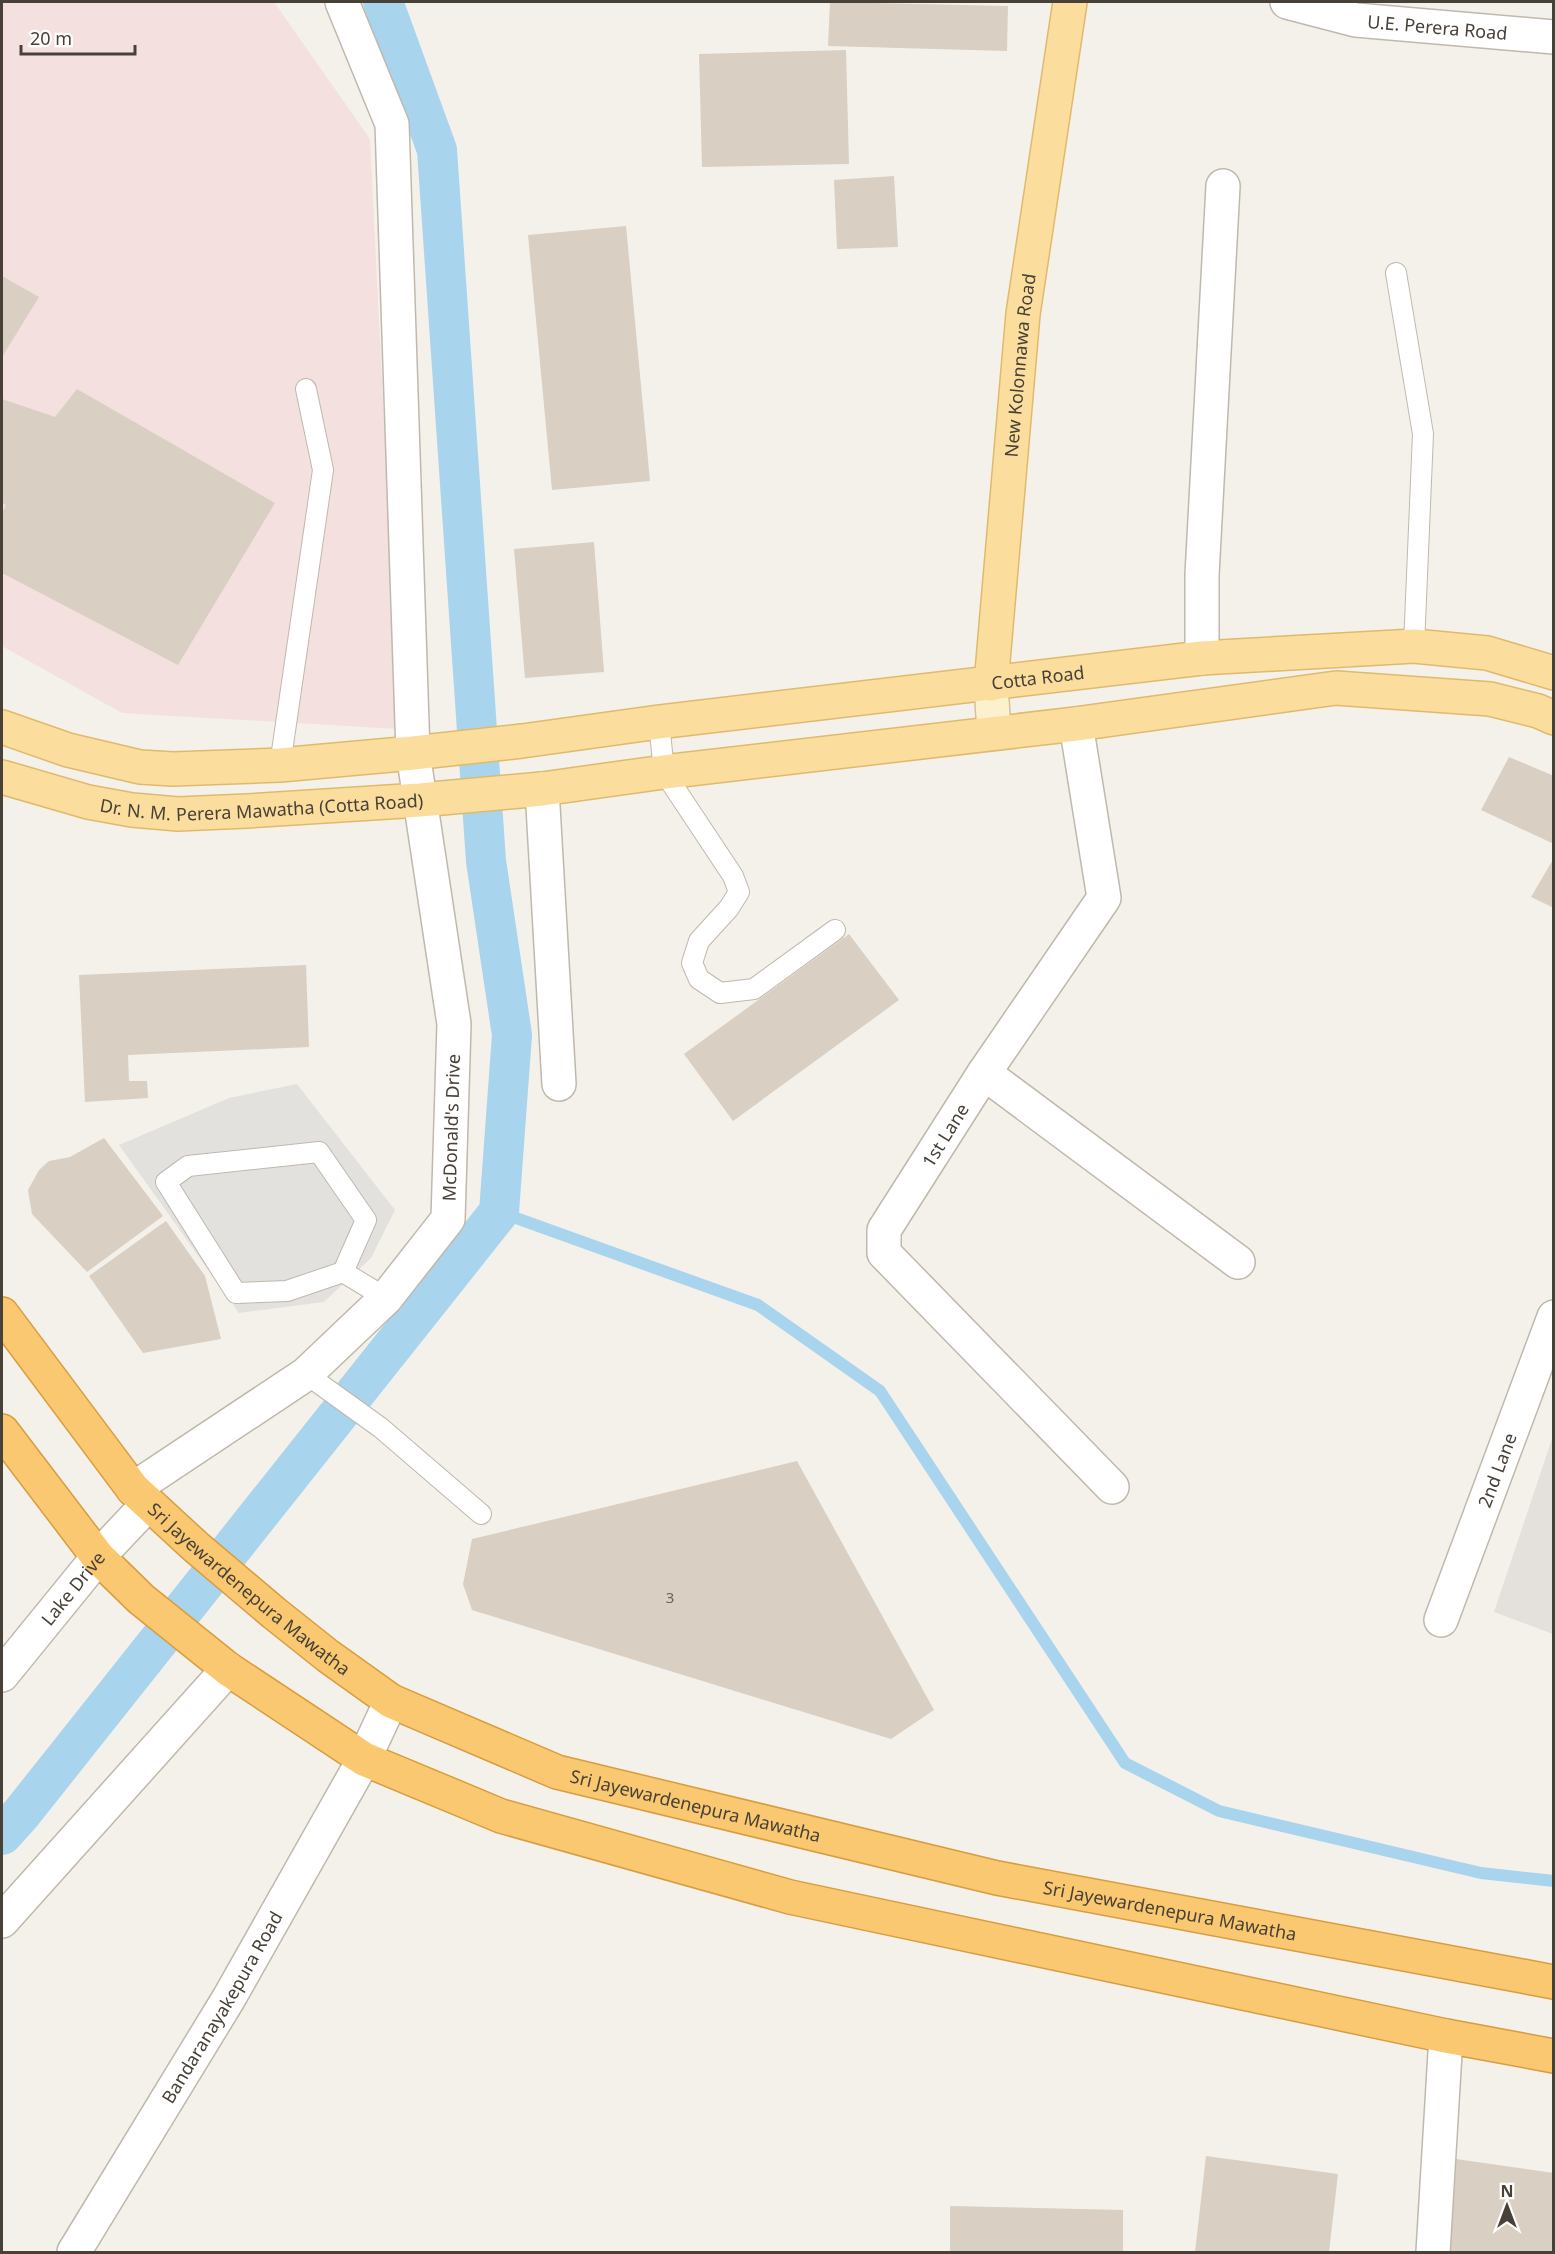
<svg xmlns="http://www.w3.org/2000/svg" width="1555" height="2254" viewBox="0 0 1555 2254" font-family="'Noto Sans',sans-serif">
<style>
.industrial{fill:#e4e0db}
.medical{fill:#f4e0de}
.parking{fill:#e3e1de}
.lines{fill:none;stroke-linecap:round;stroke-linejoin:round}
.stream{stroke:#a9d4ee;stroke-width:12}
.canal{stroke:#a9d4ee;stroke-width:40}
.building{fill:#d9cfc3}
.lane-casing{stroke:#c0b8ad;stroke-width:22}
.street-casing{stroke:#c0b8ad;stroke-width:36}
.secondary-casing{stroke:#d2c39b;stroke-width:36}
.primary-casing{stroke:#e0ba6c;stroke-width:36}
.highway-casing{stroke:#d99c40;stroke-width:36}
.lane{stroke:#fff;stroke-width:20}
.street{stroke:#fff;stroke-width:33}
.secondary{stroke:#fdf0cc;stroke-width:33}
.primary{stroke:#fbdd9d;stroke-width:33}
.highway{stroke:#f9c870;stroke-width:33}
.labels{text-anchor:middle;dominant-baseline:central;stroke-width:6;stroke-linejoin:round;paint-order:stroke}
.number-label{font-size:15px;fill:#6c645b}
.street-label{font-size:18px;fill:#484138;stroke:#fff}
</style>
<rect width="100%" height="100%" fill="#f4f1ea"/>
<path class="industrial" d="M1553,1436V1634L1494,1612Z"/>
<path class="medical" d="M2,2H274L370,139L399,729L122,713L2,646Z"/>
<path class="parking" d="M297,1084L395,1210L371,1258L324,1302L239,1313L119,1145L229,1098Z"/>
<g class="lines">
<path class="stream" d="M499,1212L758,1305L880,1391L1125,1763L1219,1811L1481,1873L1554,1881"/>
<path class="canal" d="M2,1835L21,1814L499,1212L512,1035L486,861L437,150L383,2"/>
</g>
<g class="building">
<path d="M830,2L1008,6L1007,51L828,46Z"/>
<path d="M846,50L849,164L702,167L699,54Z"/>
<path d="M894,176L898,247L837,249L834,180Z"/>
<path d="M626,226L650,481L552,490L528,235Z"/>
<path d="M2,276L39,297L2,357Z"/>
<path d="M77,389L275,503L178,665L2,573V513L6,505L2,503V399L55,417Z"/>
<path d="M594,542L604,672L525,678L514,549Z"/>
<path d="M1509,757L1554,776V844L1481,810Z"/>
<path d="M1554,858V908L1531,897Z"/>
<path d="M849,934L899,1000L733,1121L684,1054Z"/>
<path d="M306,965L309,1047L128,1055L129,1081H147L148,1098L85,1102L79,975Z"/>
<path d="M104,1138L163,1216L87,1272L32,1214L28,1190L39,1170L49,1161L70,1157Z"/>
<path d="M166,1221L205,1276L221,1339L143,1353L89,1276Z"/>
<path d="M797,1461L934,1710L891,1739L472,1610L463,1584L472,1539Z"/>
<path d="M1206,2156L1338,2174L1329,2252H1195Z"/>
<path d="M1456,2159L1554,2173V2252H1443Z"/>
<path d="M950,2206L1123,2210V2252H950Z"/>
</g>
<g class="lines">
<g class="lane-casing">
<g id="lane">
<path d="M1396,273L1423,434L1414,646"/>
<path d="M659,722L664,772L733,876L739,892L729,908L699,941L692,963L699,979L720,993L754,989L835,930"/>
<path d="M280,765L323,470L306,389"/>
<path d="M319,1152L366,1220L343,1272L287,1291L236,1293L166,1182L188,1166Z"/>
<path d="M343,1272L386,1298"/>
<path d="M306,1374L381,1428L481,1514"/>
</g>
</g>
<g class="street-casing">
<g id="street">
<path id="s1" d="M1287,2L1356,20L1554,37"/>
<path d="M1202,658V575L1223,186"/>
<path d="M1076,724L1104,898L984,1073L884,1230V1253L1112,1487"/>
<path d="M542,789L559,1084"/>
<path d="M984,1073L1238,1262"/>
<path id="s2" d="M133,1489L306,1374L386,1298L448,1219L454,1024L413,753L392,124L342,2"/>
<path id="s3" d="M1441,1620L1554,1317"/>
<path id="s4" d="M2,1675L98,1557L148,1504"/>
<path d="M2,1921L228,1669"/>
<path id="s5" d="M74,2252L229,1998L364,1759L391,1701"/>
<path d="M1433,2252L1446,2036"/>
</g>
</g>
<g class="secondary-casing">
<path id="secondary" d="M991,684L994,733"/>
</g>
<g class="primary-casing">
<g id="primary">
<path id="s6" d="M991,684L1023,314L1070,2"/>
<path id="s7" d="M2,727L68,750L140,767L173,769L280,765L413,753L522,741L659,722L1202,658L1414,646L1487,653L1554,673"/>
<path id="s8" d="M2,777L88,802L132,810L178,814L247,811L420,800L542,789L664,772L1076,724L1336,688L1490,699L1538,711L1554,718"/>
</g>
</g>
<g class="highway-casing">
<g id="highway">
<path id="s9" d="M2,1314L133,1489L196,1547L274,1613L328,1656L391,1701L557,1772L997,1878L1554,1982"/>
<path d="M2,1431L98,1557L141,1599L228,1669L364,1759L501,1816L790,1897L1446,2036L1554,2056"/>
</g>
</g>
<use href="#lane" class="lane"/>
<use href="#street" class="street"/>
<use href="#secondary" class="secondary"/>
<use href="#primary" class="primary"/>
<use href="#highway" class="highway"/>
</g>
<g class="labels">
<g class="number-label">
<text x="670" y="1597">3</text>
</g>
<g class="street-label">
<text stroke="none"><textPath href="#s1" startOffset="153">U.E. Perera Road</textPath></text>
<text stroke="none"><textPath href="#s6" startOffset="320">New Kolonnawa Road</textPath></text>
<text stroke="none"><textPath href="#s7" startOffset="1047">Cotta Road</textPath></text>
<text stroke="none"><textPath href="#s8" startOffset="264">Dr. N. M. Perera Mawatha (Cotta Road)</textPath></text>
<text stroke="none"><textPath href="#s2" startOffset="510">McDonald's Drive</textPath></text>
<text transform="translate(945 1135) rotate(-58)">1st Lane</text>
<text stroke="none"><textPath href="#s3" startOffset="160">2nd Lane</textPath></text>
<text stroke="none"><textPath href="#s4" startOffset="112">Lake Drive</textPath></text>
<text stroke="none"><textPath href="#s9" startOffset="372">Sri Jayewardenepura Mawatha</textPath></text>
<text stroke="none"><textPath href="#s9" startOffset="876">Sri Jayewardenepura Mawatha</textPath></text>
<text stroke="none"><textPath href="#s9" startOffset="1362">Sri Jayewardenepura Mawatha</textPath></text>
<text stroke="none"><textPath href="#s5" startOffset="286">Bandaranayakepura Road</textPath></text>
</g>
</g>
<rect width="1555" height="2254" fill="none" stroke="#484138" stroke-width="6"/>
<g transform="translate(1507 2206)" stroke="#ffffff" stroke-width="4.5" paint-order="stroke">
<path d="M0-4.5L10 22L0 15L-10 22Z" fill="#484138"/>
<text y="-9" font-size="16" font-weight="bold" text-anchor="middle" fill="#484138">N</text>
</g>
<path d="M21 45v9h114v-9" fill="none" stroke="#484138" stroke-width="3"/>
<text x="30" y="45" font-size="18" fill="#484138" stroke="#ffffff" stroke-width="4.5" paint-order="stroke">20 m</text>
</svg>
